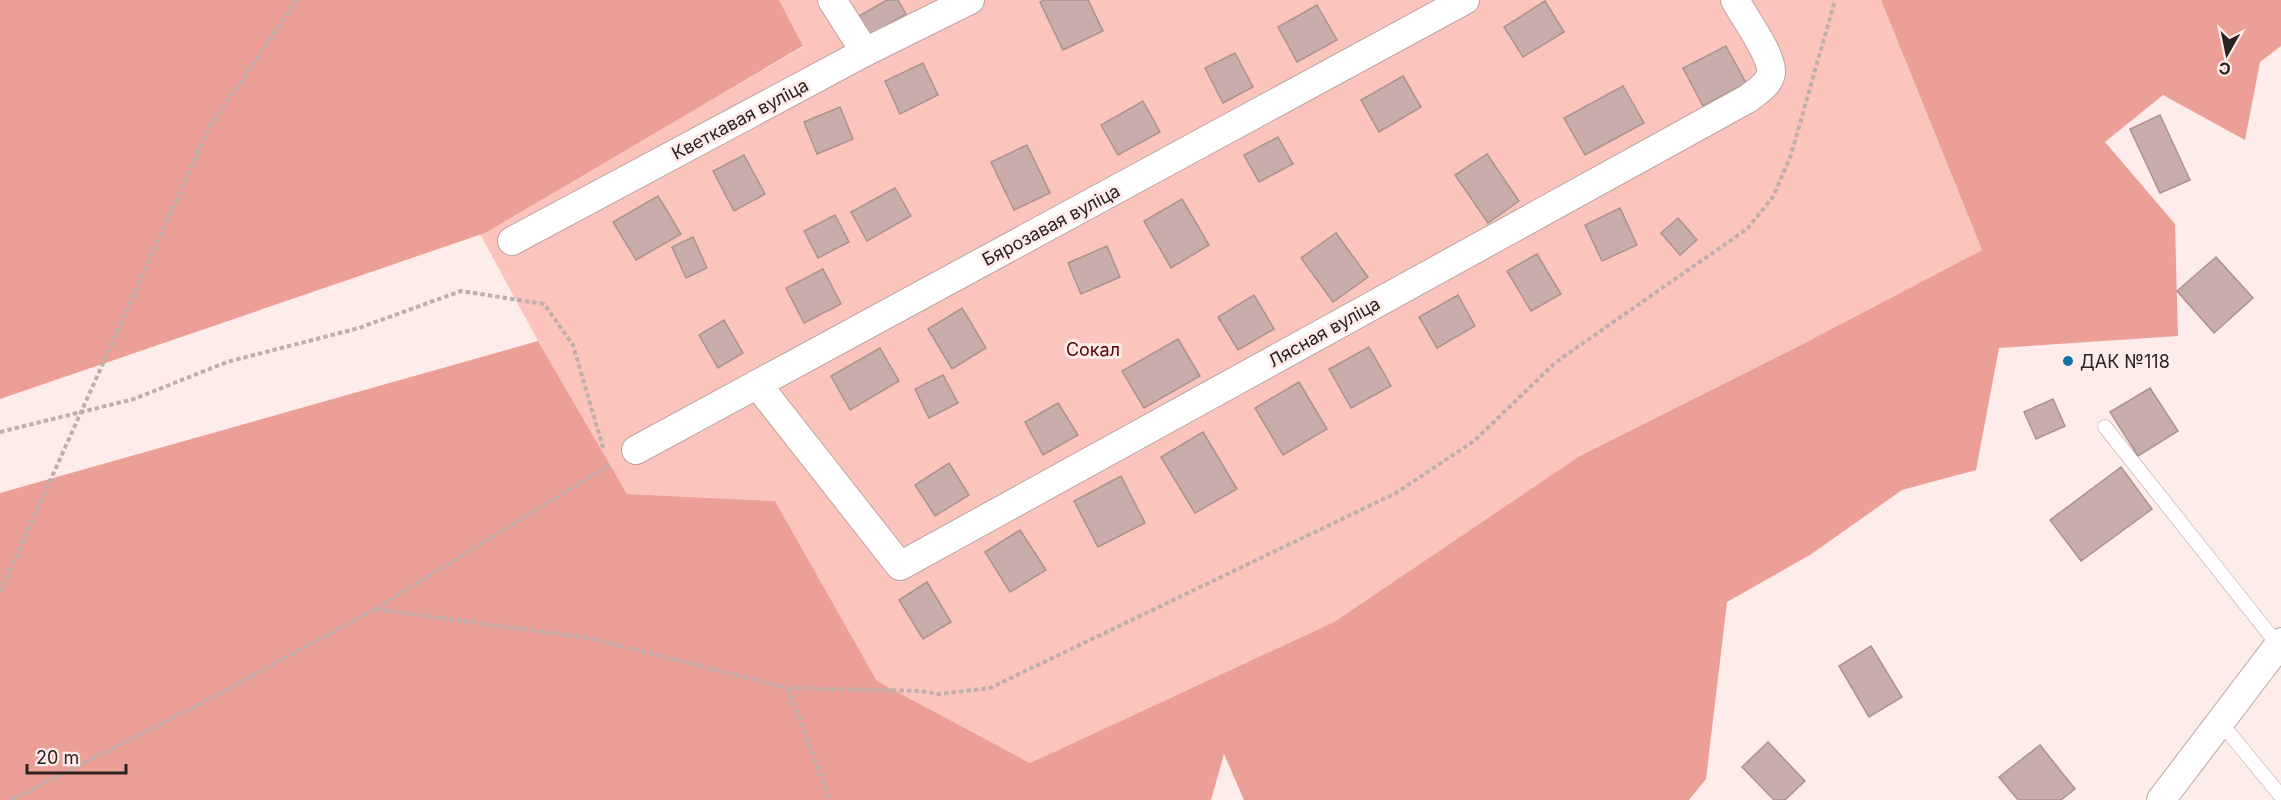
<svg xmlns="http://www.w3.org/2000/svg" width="2281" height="800" viewBox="0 0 2281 800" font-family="Inter,sans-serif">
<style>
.green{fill:#fbc5be}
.forest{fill:#ec9f97}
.building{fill:#c8adaa;stroke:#ac928f;stroke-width:1.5}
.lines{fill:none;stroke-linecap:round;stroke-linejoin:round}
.lane-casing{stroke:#bda39f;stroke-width:15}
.street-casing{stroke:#bda39f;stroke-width:30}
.path{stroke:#beafad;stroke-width:4;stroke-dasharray:4.5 3;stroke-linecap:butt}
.lane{stroke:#fff;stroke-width:14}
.street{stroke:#fff;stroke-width:28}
.poi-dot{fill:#1474a1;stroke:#feecea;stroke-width:2}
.labels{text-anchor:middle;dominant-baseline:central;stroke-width:6;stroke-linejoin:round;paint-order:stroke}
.street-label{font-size:18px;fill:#2c2221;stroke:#feecea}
.park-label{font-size:18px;fill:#5c0005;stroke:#feecea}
.poi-label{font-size:18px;fill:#2c2221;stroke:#feecea;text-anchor:start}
</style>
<rect width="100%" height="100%" fill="#feecea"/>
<path class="green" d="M779,0H1881L1982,250L1797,347L1581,456L1334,622L1030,763L877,681L775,501L627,494L538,341L480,234L803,47Z"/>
<g class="forest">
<path d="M0,0H779L803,46L485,233L0,399Z"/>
<path d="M1881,0H2281V46L2260,62L2245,140L2163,95L2105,142L2175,224L2178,336L1999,348L1976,470L1902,490L1810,555L1727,602L1706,779L1689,800H1244L1224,754L1211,800H0V493L538,341L627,494L775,501L877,681L1030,763L1334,622L1580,456L1797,347L1982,250Z"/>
</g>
<g class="building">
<path d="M887,0H898L906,14L870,35L859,16Z"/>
<path d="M1044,0H1088L1103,31L1063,50L1040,2Z"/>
<path d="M1545,1L1564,32L1523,57L1504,27Z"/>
<path d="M1317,5L1337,40L1297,62L1278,27Z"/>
<path d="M1726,46L1746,83L1703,106L1683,68Z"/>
<path d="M1235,53L1253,87L1223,103L1205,68Z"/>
<path d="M923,63L938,95L900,114L885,81Z"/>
<path d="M1403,76L1421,107L1379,132L1361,100Z"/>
<path d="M1623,86L1644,123L1585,155L1564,118Z"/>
<path d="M1143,101L1160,132L1118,155L1101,125Z"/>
<path d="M840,107L853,139L817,154L804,122Z"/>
<path d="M2160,115L2190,180L2160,193L2130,129Z"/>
<path d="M1278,137L1293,164L1259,182L1244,155Z"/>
<path d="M1027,145L1050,193L1014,210L991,162Z"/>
<path d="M1487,154L1519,201L1488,223L1455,175Z"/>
<path d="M744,155L765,194L734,211L713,171Z"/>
<path d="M895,188L911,216L867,241L851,212Z"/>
<path d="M658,196L681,234L636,260L613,222Z"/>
<path d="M1182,199L1209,245L1171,268L1144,221Z"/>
<path d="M1620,208L1637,245L1602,261L1585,225Z"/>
<path d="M835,215L849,242L818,258L804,231Z"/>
<path d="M1678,218L1697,240L1680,255L1661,233Z"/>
<path d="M1336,233L1368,277L1333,302L1301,258Z"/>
<path d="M693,237L707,268L686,278L672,247Z"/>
<path d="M1107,246L1120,277L1081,294L1068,263Z"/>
<path d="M1537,254L1561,294L1531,311L1507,271Z"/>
<path d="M2216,257L2253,298L2214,333L2177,291Z"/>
<path d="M823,269L841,304L804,323L786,288Z"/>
<path d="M1254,295L1274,329L1238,350L1218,317Z"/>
<path d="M1458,295L1475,326L1437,348L1419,317Z"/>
<path d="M962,308L986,348L952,369L928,329Z"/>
<path d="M724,320L743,353L718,368L699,335Z"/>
<path d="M1178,339L1200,376L1144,408L1122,371Z"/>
<path d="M1369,347L1391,386L1351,408L1329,369Z"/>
<path d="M880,348L899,381L850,410L831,376Z"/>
<path d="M943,375L958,403L929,418L915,389Z"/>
<path d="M1299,382L1327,429L1283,455L1255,408Z"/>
<path d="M2150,388L2178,431L2138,456L2110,412Z"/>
<path d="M2053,399L2065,426L2036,439L2024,412Z"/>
<path d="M1058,403L1078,435L1043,455L1025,422Z"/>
<path d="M1203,432L1237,489L1195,513L1161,457Z"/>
<path d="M949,463L969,495L935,516L915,485Z"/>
<path d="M2121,467L2152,509L2081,561L2050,520Z"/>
<path d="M1121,476L1145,523L1098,547L1074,501Z"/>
<path d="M1020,530L1046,570L1010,592L985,552Z"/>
<path d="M927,582L951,622L923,639L899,600Z"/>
<path d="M1871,646L1902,697L1869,717L1839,666Z"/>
<path d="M1768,742L1805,781L1785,800H1774L1742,767Z"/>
<path d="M2040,745L2075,789L2061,800H2018L1999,777Z"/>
</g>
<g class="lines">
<g class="lane-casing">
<g id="lane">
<path d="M2105,427L2278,645"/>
<path d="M2220,722L2281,796"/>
</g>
</g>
<g class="street-casing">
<g id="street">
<path d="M832,0L865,52"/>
<path d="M512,241L865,52L970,0"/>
<path d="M757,384L900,566L1749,98C1757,91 1769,85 1771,73C1773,56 1744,17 1735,0"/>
<path d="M636,450L1465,0"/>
<path d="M2161,800L2281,642"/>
</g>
</g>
<g class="path">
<path d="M0,432L134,399L227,362L359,328L461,291L544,304L573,345L604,451"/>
<path d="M0,592L209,128L297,0"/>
<path d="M375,609L589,638L788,688L921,691L939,694L990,688L1396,493L1474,441L1556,362L1747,229L1773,197L1791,155L1835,0"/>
<path d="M788,688L830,800"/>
<path d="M11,800L204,702L375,609L609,465"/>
</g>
<use href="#lane" class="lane"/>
<use href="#street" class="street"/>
</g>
<circle class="poi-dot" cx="2068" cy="361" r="6"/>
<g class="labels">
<g class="street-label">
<text transform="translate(740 119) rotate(-28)">Кветкавая вуліца</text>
<text transform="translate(1051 225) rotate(-28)">Бярозавая вуліца</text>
<text transform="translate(1324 332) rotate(-29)">Лясная вуліца</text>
</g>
<g class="park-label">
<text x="1093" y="349">Сокал</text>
</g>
<g class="poi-label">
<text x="2080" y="361">ДАК №118</text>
</g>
</g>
<g transform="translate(2227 54) rotate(189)" stroke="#feecea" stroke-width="4.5" paint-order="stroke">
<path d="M0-4.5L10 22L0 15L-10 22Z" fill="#2c2221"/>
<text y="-9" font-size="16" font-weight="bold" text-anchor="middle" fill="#2c2221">С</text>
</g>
<path d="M27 764v9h99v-9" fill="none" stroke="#2c2221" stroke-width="3"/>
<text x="36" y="764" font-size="18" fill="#2c2221" stroke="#feecea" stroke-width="4.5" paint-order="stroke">20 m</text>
</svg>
